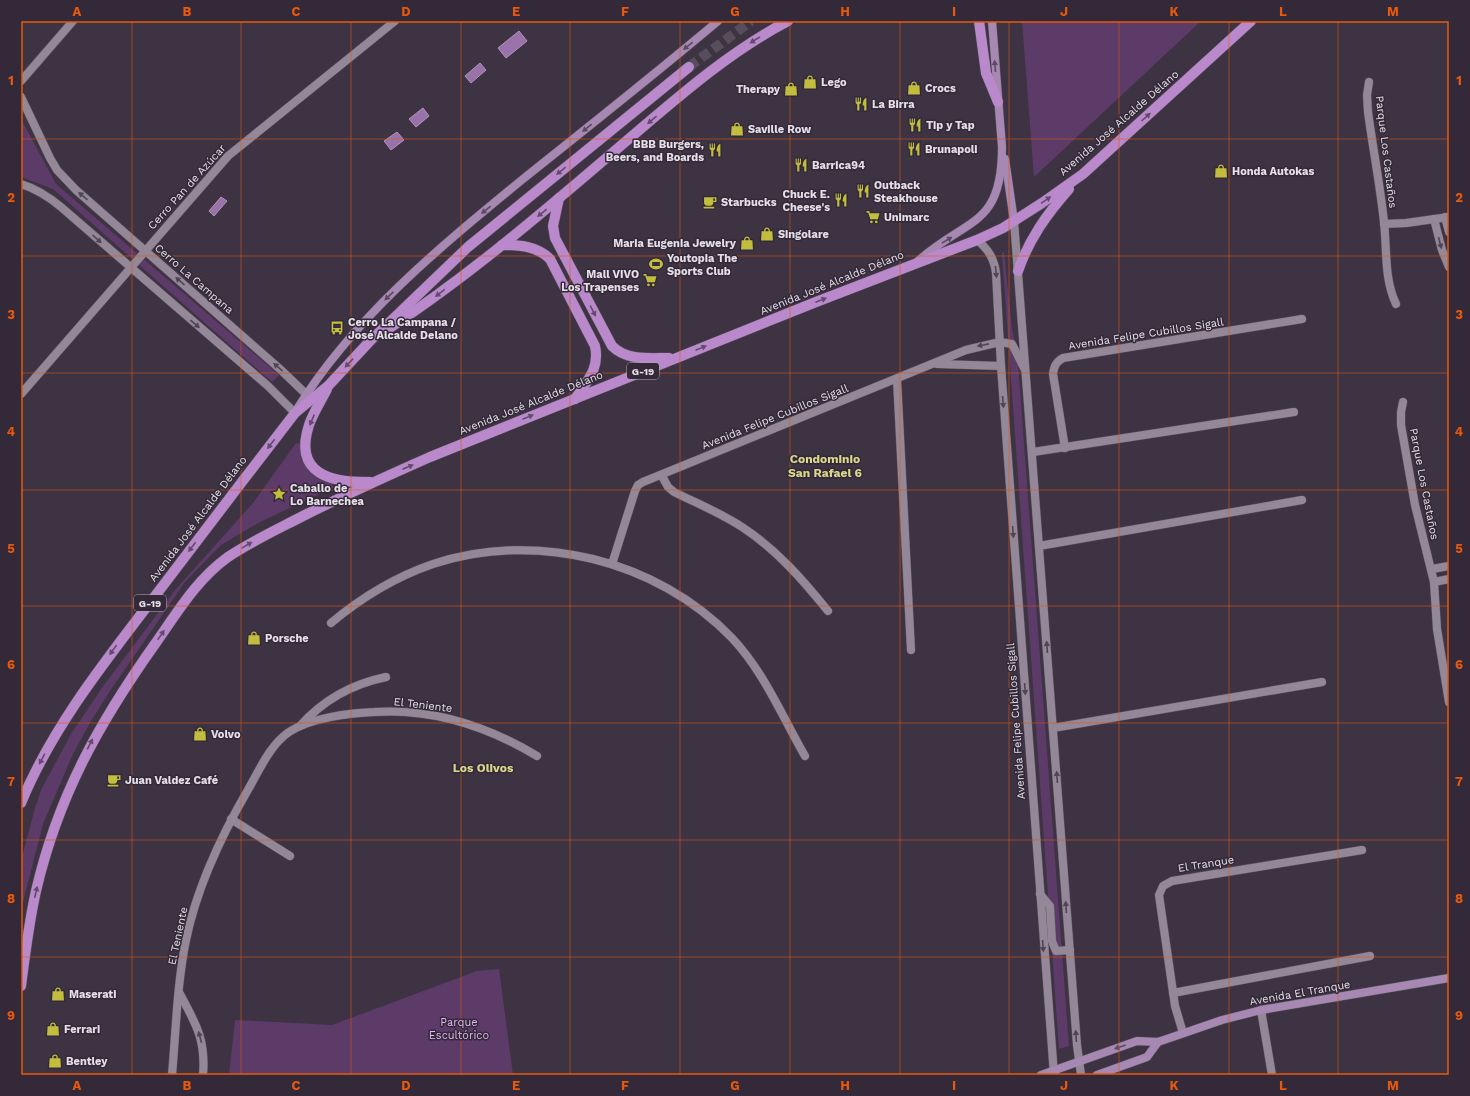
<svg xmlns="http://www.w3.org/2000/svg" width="1470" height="1096" viewBox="0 0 1470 1096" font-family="'Work Sans',sans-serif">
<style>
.green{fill:#5c3b69}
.water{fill:#9972aa;stroke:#b093bd}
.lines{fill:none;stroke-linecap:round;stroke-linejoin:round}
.primary-tunnel{stroke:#574d5b;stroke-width:10;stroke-dasharray:10 5;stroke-linecap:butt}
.minor-casing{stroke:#5a525e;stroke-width:9}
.tertiary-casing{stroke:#5a525e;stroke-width:9}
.secondary-casing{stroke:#5a525e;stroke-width:9}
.primary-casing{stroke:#5a525e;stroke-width:11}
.minor{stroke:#938798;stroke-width:8}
.tertiary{stroke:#938798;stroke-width:8}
.secondary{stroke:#a688b2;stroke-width:8}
.primary{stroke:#b989cc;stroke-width:10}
.oneway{fill:#624b6c}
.oneway2{fill:#5b4a63}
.oneway3{fill:#504555}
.grid{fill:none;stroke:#e8590c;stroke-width:1;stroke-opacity:0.55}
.labels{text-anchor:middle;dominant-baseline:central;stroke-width:3;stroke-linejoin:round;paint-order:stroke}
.shield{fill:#332938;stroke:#b0a8b3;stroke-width:1}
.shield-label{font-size:10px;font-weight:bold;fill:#e6dfe8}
.poi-label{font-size:11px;font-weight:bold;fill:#e6dfe8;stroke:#332938;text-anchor:start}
.street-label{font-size:11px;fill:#e6dfe8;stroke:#332938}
.park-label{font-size:11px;fill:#e3b6f6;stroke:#332938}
.neighbourhood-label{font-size:12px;font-weight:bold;fill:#dbd98a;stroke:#332938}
.neatline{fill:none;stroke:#e8590c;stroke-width:1.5}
.grid-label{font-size:13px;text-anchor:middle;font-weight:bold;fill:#e8590c}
</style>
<rect width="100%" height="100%" fill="#3e3342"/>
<g class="green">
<path d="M1022,21H1201L1034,177Z"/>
<path d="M21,119L56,184L279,375L272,382L53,189L21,177Z"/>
<path d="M1004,252L1012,329L1017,350L1069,1046L1059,1049L1002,253Z"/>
<path d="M296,443L300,444C300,464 313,479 332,484L334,487L260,522L221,545L185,582L110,691L91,721L73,754L43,824L21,910V861L35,808L41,790L71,734L104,685L176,589L253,503Z"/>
<path d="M499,969L513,1075H229L235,1020L332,1025L477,971Z"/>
</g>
<g class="water">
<path d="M519,31L527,41L506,58L498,48Z"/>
<path d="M480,63L486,70L471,83L465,76Z"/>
<path d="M423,108L429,116L416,127L409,119Z"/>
<path d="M397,132L404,140L391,150L384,141Z"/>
<path d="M221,197L227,201L214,216L209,211Z"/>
</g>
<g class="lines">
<path class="primary-tunnel" d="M689,67L751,21"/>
<g class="minor-casing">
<g id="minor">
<path d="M21,81L73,21"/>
<path d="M1369,82L1367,95L1368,112C1373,149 1380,185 1384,222C1387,249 1384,279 1396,304"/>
<path d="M21,97L50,158L57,170L76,190L281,370L306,394"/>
<path d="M21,184C37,189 49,197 61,207L268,386L295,413"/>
<path d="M1445,217L1449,232"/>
<path d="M1434,219L1442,250L1449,267"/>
<path d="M1384,224L1406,223L1449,217"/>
<path d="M937,364L1001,366"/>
<path d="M897,379L911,650"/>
<path d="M21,394L228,156L395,21"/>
<path d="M1403,402L1401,412V425L1415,505L1434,582L1437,629L1449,702"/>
<path d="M1065,448L1053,374C1054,366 1056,362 1063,358L1302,319"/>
<path d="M1033,452L1294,412"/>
<path d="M662,476L668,487L674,492C696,503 721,513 742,527C776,549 803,580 828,611"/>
<path d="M1039,546L1302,500"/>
<path d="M612,564L635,491L638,485L643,482L966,350L1000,342"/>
<path d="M1432,569L1449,566"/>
<path d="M1434,582L1449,579"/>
<path d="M331,623C362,597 395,577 433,564C536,530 657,560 732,638C764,672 782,716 805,756"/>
<path d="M300,726C324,699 352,684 386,677"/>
<path d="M1053,728L1322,682"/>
<path d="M231,819L290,856"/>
<path d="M1173,993L1370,956"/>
<path d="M180,994C196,1024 206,1040 203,1075"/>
<path d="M1261,1010L1272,1075"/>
<path d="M1183,1033L1175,1006L1159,895L1163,886L1172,881L1362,850"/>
<path d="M172,1075C176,1030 177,984 186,940C197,886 221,836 249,788C260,769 270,745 289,732C310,718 349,713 374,712C433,708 487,726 537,756"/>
</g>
</g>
<g class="tertiary-casing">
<g id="tertiary">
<path d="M1014,221L1077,1045L1081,1075"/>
<path d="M977,240C988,249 994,258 996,273L1001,366L1054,1075"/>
<path d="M1000,342L1012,344L1024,368"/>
<path d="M1040,894L1050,906L1052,941L1056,951L1070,950"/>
</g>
</g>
<g class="secondary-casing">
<g id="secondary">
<path d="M1005,159L1014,221"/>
<path d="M918,261C967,217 1002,228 1002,147L992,21"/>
<path d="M297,409C354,317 440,247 523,179C588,127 654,75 718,21"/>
<path d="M1041,1075L1137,1041L1158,1042L1222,1020L1261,1010L1449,978"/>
<path d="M1097,1075L1147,1057L1158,1042"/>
</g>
</g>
<g class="primary-casing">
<g id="primary">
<path d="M979,21L986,73L998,102"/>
<path d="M559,198L553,226L555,238L612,346C627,361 649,358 669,358"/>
<path d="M502,245C520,245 537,246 550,259L595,346C600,369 587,381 575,399"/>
<path d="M1018,271C1029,239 1047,214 1069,189"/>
<path d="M391,327C474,272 549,207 624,143C676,99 727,53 788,21"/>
<path d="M327,389C321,401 313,413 309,425C293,474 331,483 370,482"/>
<path d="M21,803C52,728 103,664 152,600C199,538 247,475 295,413L329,385L370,341L468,247L689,67"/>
<path d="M21,986C25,954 29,922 36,891C58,796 99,723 155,644C177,613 196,580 228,557C252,541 278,529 303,516C345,495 387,476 430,457L816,302L977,240L1003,228L1042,203L1083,174L1251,21"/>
</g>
</g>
<use href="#minor" class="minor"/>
<use href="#tertiary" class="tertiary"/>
<use href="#secondary" class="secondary"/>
<use href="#primary" class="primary"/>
</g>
<defs><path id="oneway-solid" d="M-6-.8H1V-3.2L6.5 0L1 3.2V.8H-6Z"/></defs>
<g class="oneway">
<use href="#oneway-solid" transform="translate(755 40) rotate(148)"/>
<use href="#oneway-solid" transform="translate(1146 117) rotate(-42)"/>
<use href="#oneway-solid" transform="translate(652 120) rotate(140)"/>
<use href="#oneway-solid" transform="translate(561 171) rotate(141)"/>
<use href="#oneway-solid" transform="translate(1046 200) rotate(-35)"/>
<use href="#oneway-solid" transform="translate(542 213) rotate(141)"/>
<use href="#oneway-solid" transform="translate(440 293) rotate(142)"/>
<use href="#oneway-solid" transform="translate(821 300) rotate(-21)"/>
<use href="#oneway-solid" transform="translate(593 311) rotate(62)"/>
<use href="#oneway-solid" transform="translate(701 348) rotate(-22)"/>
<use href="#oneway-solid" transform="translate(349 363) rotate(133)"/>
<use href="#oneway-solid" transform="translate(528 417) rotate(-22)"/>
<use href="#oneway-solid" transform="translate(312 420) rotate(113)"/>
<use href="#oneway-solid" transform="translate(271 444) rotate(127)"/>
<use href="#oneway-solid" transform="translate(408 467) rotate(-23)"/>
<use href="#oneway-solid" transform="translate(247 545) rotate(-31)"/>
<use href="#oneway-solid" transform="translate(192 547) rotate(127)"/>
<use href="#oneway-solid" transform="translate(161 635) rotate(-55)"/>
<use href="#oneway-solid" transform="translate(113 650) rotate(126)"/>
<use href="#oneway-solid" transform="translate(90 744) rotate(-63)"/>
<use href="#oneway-solid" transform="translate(42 759) rotate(118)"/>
<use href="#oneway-solid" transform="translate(36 892) rotate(-77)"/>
</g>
<g class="oneway2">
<use href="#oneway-solid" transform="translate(688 46) rotate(141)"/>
<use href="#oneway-solid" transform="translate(995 66) rotate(-95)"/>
<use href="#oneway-solid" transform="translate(587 128) rotate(141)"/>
<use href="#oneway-solid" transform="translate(486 210) rotate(141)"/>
<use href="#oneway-solid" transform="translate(947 240) rotate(-31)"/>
<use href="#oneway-solid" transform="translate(389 296) rotate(137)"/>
<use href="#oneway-solid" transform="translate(1120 1047) rotate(161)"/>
</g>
<g class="oneway3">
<use href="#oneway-solid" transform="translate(83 196) rotate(-139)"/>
<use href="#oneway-solid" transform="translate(97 239) rotate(42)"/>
<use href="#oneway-solid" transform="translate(1440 243) rotate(76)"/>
<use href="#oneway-solid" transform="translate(996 272) rotate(84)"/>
<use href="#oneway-solid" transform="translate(180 281) rotate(-138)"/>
<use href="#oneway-solid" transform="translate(195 324) rotate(40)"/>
<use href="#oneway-solid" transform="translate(983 345) rotate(169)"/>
<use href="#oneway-solid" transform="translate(278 367) rotate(-138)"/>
<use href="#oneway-solid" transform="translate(1003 402) rotate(86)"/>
<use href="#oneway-solid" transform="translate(1013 532) rotate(86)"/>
<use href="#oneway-solid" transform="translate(1047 647) rotate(-94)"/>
<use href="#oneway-solid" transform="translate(1025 689) rotate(86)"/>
<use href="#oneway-solid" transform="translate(1057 777) rotate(-94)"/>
<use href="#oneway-solid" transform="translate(1066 907) rotate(-94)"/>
<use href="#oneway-solid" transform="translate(1043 946) rotate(86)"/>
<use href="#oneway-solid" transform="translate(1076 1036) rotate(-94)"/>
<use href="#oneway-solid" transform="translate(200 1037) rotate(-105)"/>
</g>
<path class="grid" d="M132,21V1075M241,21V1075M351,21V1075M461,21V1075M570,21V1075M680,21V1075M790,21V1075M900,21V1075M1009,21V1075M1119,21V1075M1229,21V1075M1338,21V1075M21,139H1449M21,256H1449M21,373H1449M21,490H1449M21,606H1449M21,723H1449M21,840H1449M21,957H1449"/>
<defs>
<g id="shop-bare" transform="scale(1.08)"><path d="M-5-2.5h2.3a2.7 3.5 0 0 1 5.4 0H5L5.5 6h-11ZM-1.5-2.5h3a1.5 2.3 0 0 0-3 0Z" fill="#c2bd3f" stroke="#332938" stroke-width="2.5" paint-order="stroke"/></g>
<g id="restaurant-bare" transform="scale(1.08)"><path d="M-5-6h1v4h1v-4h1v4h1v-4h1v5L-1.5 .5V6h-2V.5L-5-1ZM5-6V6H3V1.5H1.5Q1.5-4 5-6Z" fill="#c2bd3f" stroke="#332938" stroke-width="2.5" paint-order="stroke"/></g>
<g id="cafe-bare" transform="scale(1.08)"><path d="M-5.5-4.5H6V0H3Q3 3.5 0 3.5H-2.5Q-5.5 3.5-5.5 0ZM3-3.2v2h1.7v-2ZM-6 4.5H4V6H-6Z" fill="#c2bd3f" stroke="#332938" stroke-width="2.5" paint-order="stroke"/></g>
<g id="supermarket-bare" transform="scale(1.08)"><path d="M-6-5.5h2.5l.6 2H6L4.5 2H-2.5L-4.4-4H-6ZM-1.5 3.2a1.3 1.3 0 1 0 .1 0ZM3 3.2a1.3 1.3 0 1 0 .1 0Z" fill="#c2bd3f" stroke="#332938" stroke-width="2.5" paint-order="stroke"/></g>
<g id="stadium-bare" transform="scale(1.08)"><path d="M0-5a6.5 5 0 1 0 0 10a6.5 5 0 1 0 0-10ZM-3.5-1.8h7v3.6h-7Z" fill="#c2bd3f" stroke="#332938" stroke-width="2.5" paint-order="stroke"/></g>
<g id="bus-bare" transform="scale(1.08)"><path d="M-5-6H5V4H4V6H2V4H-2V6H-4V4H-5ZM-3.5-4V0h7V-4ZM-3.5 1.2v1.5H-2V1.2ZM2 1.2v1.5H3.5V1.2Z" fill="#c2bd3f" stroke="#332938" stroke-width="2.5" paint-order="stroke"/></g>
<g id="sight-bare" transform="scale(1.08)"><path d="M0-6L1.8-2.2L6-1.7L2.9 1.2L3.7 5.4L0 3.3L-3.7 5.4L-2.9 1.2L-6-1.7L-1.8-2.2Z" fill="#c2bd3f" stroke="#332938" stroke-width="2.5" paint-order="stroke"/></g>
</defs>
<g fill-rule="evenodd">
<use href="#shop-bare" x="810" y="82"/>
<use href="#shop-bare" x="914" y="88"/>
<use href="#shop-bare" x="791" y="89"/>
<use href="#restaurant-bare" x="861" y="104"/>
<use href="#restaurant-bare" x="915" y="125"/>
<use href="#shop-bare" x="737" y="129"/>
<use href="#restaurant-bare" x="914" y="149"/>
<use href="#restaurant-bare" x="715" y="150"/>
<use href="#restaurant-bare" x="801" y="165"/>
<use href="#shop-bare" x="1221" y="171"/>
<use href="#restaurant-bare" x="863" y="191"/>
<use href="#restaurant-bare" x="841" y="200"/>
<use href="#cafe-bare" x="710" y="202"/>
<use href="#supermarket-bare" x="873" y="217"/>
<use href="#shop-bare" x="767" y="234"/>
<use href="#shop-bare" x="747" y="243"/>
<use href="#stadium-bare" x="656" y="264"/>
<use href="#supermarket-bare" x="650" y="280"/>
<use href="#bus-bare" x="337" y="328"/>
<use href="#sight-bare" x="279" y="494"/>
<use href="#shop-bare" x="254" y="638"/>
<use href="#shop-bare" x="200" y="734"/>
<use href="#cafe-bare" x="114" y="780"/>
<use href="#shop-bare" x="58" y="994"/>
<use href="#shop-bare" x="53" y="1029"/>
<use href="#shop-bare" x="55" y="1061"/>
</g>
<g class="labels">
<g class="shield">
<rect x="627" y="363" width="32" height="16" rx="3"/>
<rect x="134" y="595" width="32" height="16" rx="3"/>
</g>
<g class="shield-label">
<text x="643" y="371">G-19</text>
<text x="150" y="603">G-19</text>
</g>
<g class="poi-label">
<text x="821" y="82">Lego</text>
<text x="925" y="88">Crocs</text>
<text x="780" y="89" text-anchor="end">Therapy</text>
<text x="872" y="104">La Birra</text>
<text x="926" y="125">Tip y Tap</text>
<text x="748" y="129">Saville Row</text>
<text x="704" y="144" text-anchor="end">BBB Burgers,<tspan x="704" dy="13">Beers, and Boards</tspan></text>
<text x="925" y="149">Brunapoli</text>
<text x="812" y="165">Barrica94</text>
<text x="1232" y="171">Honda Autokas</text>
<text x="874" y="185">Outback<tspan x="874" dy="13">Steakhouse</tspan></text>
<text x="830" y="194" text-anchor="end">Chuck E.<tspan x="830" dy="13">Cheese's</tspan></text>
<text x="721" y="202">Starbucks</text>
<text x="884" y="217">Unimarc</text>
<text x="778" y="234">Singolare</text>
<text x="736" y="243" text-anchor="end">Maria Eugenia Jewelry</text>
<text x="667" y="258">Youtopia The<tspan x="667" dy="13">Sports Club</tspan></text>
<text x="639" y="274" text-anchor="end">Mall VIVO<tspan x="639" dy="13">Los Trapenses</tspan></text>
<text x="348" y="322">Cerro La Campana /<tspan x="348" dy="13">José Alcalde Delano</tspan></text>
<text x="290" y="488">Caballo de<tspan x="290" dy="13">Lo Barnechea</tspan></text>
<text x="265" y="638">Porsche</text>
<text x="211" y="734">Volvo</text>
<text x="125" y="780">Juan Valdez Café</text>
<text x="69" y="994">Maserati</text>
<text x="64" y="1029">Ferrari</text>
<text x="66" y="1061">Bentley</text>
</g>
<g class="street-label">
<text transform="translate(1119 123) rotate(-41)">Avenida José Alcalde Délano</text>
<text transform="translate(1386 152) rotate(83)">Parque Los Castaños</text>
<text transform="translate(187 187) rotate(-48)">Cerro Pan de Azúcar</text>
<text transform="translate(194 279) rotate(41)">Cerro La Campana</text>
<text transform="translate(832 283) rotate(-22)">Avenida José Alcalde Délano</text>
<text transform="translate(1146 334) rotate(-9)">Avenida Felipe Cubillos Sigall</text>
<text transform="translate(531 403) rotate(-22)">Avenida José Alcalde Délano</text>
<text transform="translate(775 417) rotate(-22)">Avenida Felipe Cubillos Sigall</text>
<text transform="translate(1424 484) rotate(79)">Parque Los Castaños</text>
<text transform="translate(198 519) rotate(-53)">Avenida José Alcalde Délano</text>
<text transform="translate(423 705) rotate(7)">El Teniente</text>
<text transform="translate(1016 721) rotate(-94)">Avenida Felipe Cubillos Sigall</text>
<text transform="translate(1206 864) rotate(-9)">El Tranque</text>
<text transform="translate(178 936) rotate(-78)">El Teniente</text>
<text transform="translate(1300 993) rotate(-10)">Avenida El Tranque</text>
</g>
<g class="park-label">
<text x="459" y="1022">Parque<tspan x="459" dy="13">Escultórico</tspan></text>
</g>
<g class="neighbourhood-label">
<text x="825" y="459">Condominio<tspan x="825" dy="14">San Rafael 6</tspan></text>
<text x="483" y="768">Los Olivos</text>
</g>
</g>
<rect width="1470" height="1096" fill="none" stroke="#332938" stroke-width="44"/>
<rect x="22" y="22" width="1426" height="1052" class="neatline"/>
<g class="grid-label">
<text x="77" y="16">A</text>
<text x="187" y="16">B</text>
<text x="296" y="16">C</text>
<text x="406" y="16">D</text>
<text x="516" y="16">E</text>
<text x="625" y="16">F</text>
<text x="735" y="16">G</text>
<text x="845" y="16">H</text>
<text x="954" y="16">I</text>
<text x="1064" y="16">J</text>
<text x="1174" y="16">K</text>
<text x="1283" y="16">L</text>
<text x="1393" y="16">M</text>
<text x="11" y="85">1</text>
<text x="1459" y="85">1</text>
<text x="11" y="202">2</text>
<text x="1459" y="202">2</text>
<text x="11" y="319">3</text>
<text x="1459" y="319">3</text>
<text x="11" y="436">4</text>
<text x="1459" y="436">4</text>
<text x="11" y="553">5</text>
<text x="1459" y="553">5</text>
<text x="11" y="669">6</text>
<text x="1459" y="669">6</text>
<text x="11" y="786">7</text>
<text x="1459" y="786">7</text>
<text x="11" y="903">8</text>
<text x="1459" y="903">8</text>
<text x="11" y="1020">9</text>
<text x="1459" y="1020">9</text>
<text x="77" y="1090">A</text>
<text x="187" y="1090">B</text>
<text x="296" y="1090">C</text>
<text x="406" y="1090">D</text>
<text x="516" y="1090">E</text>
<text x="625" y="1090">F</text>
<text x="735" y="1090">G</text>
<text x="845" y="1090">H</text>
<text x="954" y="1090">I</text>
<text x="1064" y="1090">J</text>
<text x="1174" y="1090">K</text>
<text x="1283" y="1090">L</text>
<text x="1393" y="1090">M</text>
</g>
</svg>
